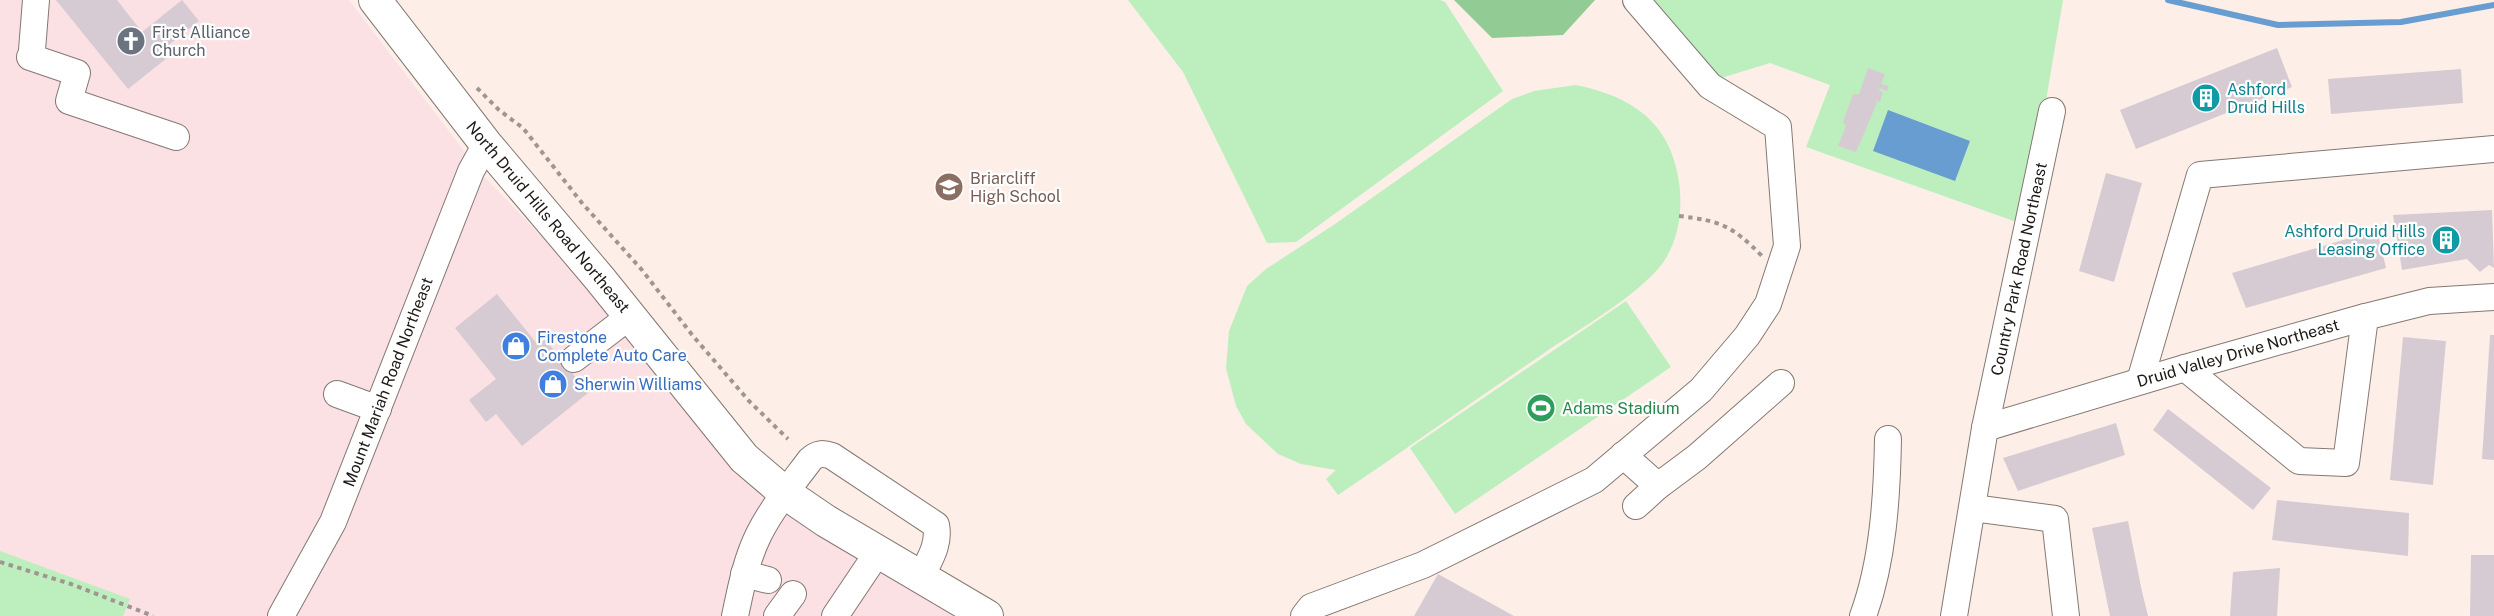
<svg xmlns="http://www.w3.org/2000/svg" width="2494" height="616" viewBox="0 0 2494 616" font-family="'Public Sans',sans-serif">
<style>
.commercial{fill:#fbe0e4}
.green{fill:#bcefbd}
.forest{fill:#92cb93}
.water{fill:#689dd2}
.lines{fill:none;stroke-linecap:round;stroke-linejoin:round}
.stream{stroke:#689dd2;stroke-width:6}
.building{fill:#d7cbd3}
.minor-casing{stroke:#847872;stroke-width:28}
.major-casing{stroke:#847872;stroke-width:34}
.path{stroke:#a09691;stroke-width:4;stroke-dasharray:4.5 4.5;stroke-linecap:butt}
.minor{stroke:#fff;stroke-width:26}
.major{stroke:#fff;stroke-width:32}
.labels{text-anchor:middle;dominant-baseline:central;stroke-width:4.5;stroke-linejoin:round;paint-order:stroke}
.worship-label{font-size:16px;fill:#5b616d;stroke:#fff;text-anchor:start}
.culture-label{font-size:16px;fill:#0d838f;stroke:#fff;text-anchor:start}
.education-label{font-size:16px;fill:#785e54;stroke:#fff;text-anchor:start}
.street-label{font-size:16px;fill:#1d1916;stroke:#fff}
.shop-label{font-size:16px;fill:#366cbe;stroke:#fff;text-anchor:start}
.leisure-label{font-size:16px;fill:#27864d;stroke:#fff;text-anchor:start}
</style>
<rect width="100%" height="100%" fill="#fdefe8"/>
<path class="commercial" d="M0,0H349L470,159V162L766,470L1002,616H0Z"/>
<g class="green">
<path d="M1128,0H1440L1445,2L1503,91L1296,242L1267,243L1183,72Z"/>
<path d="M1650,0H2063L2025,225L1806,147L1830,85L1770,63L1721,78Z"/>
<path d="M1576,85C1619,94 1658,112 1673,157C1685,192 1684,239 1658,269C1626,304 1575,331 1537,358C1470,403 1405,450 1338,495L1326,479L1336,470L1301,464L1278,454L1246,424L1236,406L1226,368L1229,331L1247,286L1266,269L1335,224L1512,99L1534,91Z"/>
<path d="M1626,301L1671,367L1455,514L1410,448Z"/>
<path d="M0,551L130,599L123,616H0Z"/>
</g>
<path class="forest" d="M1454,0H1595L1563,35L1492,38Z"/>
<path class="water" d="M1888,110L1970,141L1955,181L1873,151Z"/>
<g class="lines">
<path class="stream" d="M2168,0L2278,25L2401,22L2494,5"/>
</g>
<g class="building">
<path d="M56,0H117L142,32L182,0L199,21L161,51L167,58L128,89Z"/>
<path d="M2277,48L2292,87L2136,149L2120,110Z"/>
<path d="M1868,68L1885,74L1881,84L1889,86L1887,91L1880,88L1879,91L1883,92L1880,102L1875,101L1877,103L1856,152L1838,146L1846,126L1843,122L1853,94H1859Z"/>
<path d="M2461,69L2463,103L2331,114L2328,79Z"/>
<path d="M2106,173L2142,183L2114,282L2079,271Z"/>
<path d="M2492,210L2494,268L2489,265L2480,272L2467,259L2402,270L2393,215Z"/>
<path d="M2377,230L2386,268L2246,308L2232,273Z"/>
<path d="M497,294L538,345L545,339L588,393L522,446L496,414L486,422L469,400L496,379L455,328Z"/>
<path d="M2490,335H2494V460L2482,459Z"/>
<path d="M2403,337L2446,341L2433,485L2390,480Z"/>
<path d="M2168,409L2271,488L2253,510L2153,430Z"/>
<path d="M2116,423L2125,455L2018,491L2003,458Z"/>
<path d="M2277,500L2409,513L2408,556L2272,540Z"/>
<path d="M2128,521L2141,587L2148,616H2110L2092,528Z"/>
<path d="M2471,555H2494V616H2470Z"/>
<path d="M2280,568L2277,616H2230L2233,572Z"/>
<path d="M1438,574L1514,616H1414Z"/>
</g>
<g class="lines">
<g class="minor-casing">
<g id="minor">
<path d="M32,50L36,0"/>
<path d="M30,57L77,73L69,101L176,137"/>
<path d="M574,359L630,316"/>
<path d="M2185,368L2299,461L2346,463L2365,317"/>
<path d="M2140,381L2200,175L2494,149"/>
<path d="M337,394L378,409"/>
<path d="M1985,428L2185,368L2365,317L2429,301L2494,297"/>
<path d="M1623,455L1658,486L1636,506"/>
<path d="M1658,486L1697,457L1781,383"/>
<path d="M1973,508L2055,519L2066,616"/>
<path d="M744,574L768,580"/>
<path d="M281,616L333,522L471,171L486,144"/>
<path d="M735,616C741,588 746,560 759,534C772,508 792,484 810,460C817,453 823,453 832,456L936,525C940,545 929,560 921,577"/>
<path d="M777,616L793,594"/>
<path d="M835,616L878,552"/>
<path d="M1304,616L1311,607L1423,565L1594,480L1701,390L1747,336L1768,304L1787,246L1778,127L1710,86L1636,0"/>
<path d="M1863,616C1883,562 1887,497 1888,439"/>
<path d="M1954,616L1985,428L2052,111"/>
</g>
</g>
<g class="major-casing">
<path id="major" d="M375,0L486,144L600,279L744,458L785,493L826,521L987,616"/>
</g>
<g class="path">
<path d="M477,88L499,110L523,128L582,203L642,270L693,336L749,401L788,439"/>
<path d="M1679,216C1722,221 1732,226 1762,256"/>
<path d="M0,562L71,584L153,616"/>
</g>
<use href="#minor" class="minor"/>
<use href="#major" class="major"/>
</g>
<defs>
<g id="church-disc" transform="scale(1.5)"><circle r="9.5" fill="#6b7280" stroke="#fff"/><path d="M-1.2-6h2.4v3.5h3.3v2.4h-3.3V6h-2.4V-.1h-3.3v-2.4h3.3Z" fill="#fff"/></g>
<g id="building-disc" transform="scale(1.5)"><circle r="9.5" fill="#0f9aa8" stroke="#fff"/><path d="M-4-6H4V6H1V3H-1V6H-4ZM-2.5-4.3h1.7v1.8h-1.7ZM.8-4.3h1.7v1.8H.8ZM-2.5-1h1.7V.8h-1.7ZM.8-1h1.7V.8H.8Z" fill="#fff"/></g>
<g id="school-disc" transform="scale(1.5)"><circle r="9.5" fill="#8d6e63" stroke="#fff"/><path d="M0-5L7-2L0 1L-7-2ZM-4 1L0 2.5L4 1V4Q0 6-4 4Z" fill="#fff"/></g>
<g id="shop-disc" transform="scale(1.5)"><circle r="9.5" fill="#3f7fe0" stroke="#fff"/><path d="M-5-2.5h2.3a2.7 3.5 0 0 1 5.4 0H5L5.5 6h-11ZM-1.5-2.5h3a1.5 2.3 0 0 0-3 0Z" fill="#fff"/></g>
<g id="stadium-disc" transform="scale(1.5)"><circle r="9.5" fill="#2e9e5b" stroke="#fff"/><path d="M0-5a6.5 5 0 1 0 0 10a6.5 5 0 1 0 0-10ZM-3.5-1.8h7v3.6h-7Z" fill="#fff"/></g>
</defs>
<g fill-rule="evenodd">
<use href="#church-disc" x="131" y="41"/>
<use href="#building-disc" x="2206" y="98"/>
<use href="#school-disc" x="949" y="187"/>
<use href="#building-disc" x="2446" y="240"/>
<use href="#shop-disc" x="516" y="346"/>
<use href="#shop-disc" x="553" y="384"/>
<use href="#stadium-disc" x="1541" y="408"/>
</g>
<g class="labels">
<g class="worship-label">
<text x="152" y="32">First Alliance<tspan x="152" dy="18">Church</tspan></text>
</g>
<g class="culture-label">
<text x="2227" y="89">Ashford<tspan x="2227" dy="18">Druid Hills</tspan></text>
<text x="2425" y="231" text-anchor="end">Ashford Druid Hills<tspan x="2425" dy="18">Leasing Office</tspan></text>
</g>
<g class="education-label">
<text x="970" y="178">Briarcliff<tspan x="970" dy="18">High School</tspan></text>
</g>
<g class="street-label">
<text transform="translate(548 217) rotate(50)">North Druid Hills Road Northeast</text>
<text transform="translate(2019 269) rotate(-78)">Country Park Road Northeast</text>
<text transform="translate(2238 353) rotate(-16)">Druid Valley Drive Northeast</text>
<text transform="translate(388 382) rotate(-69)">Mount Mariah Road Northeast</text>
</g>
<g class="shop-label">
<text x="537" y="337">Firestone<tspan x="537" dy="18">Complete Auto Care</tspan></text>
<text x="574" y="384">Sherwin Williams</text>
</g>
<g class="leisure-label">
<text x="1562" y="408">Adams Stadium</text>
</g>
</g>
</svg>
